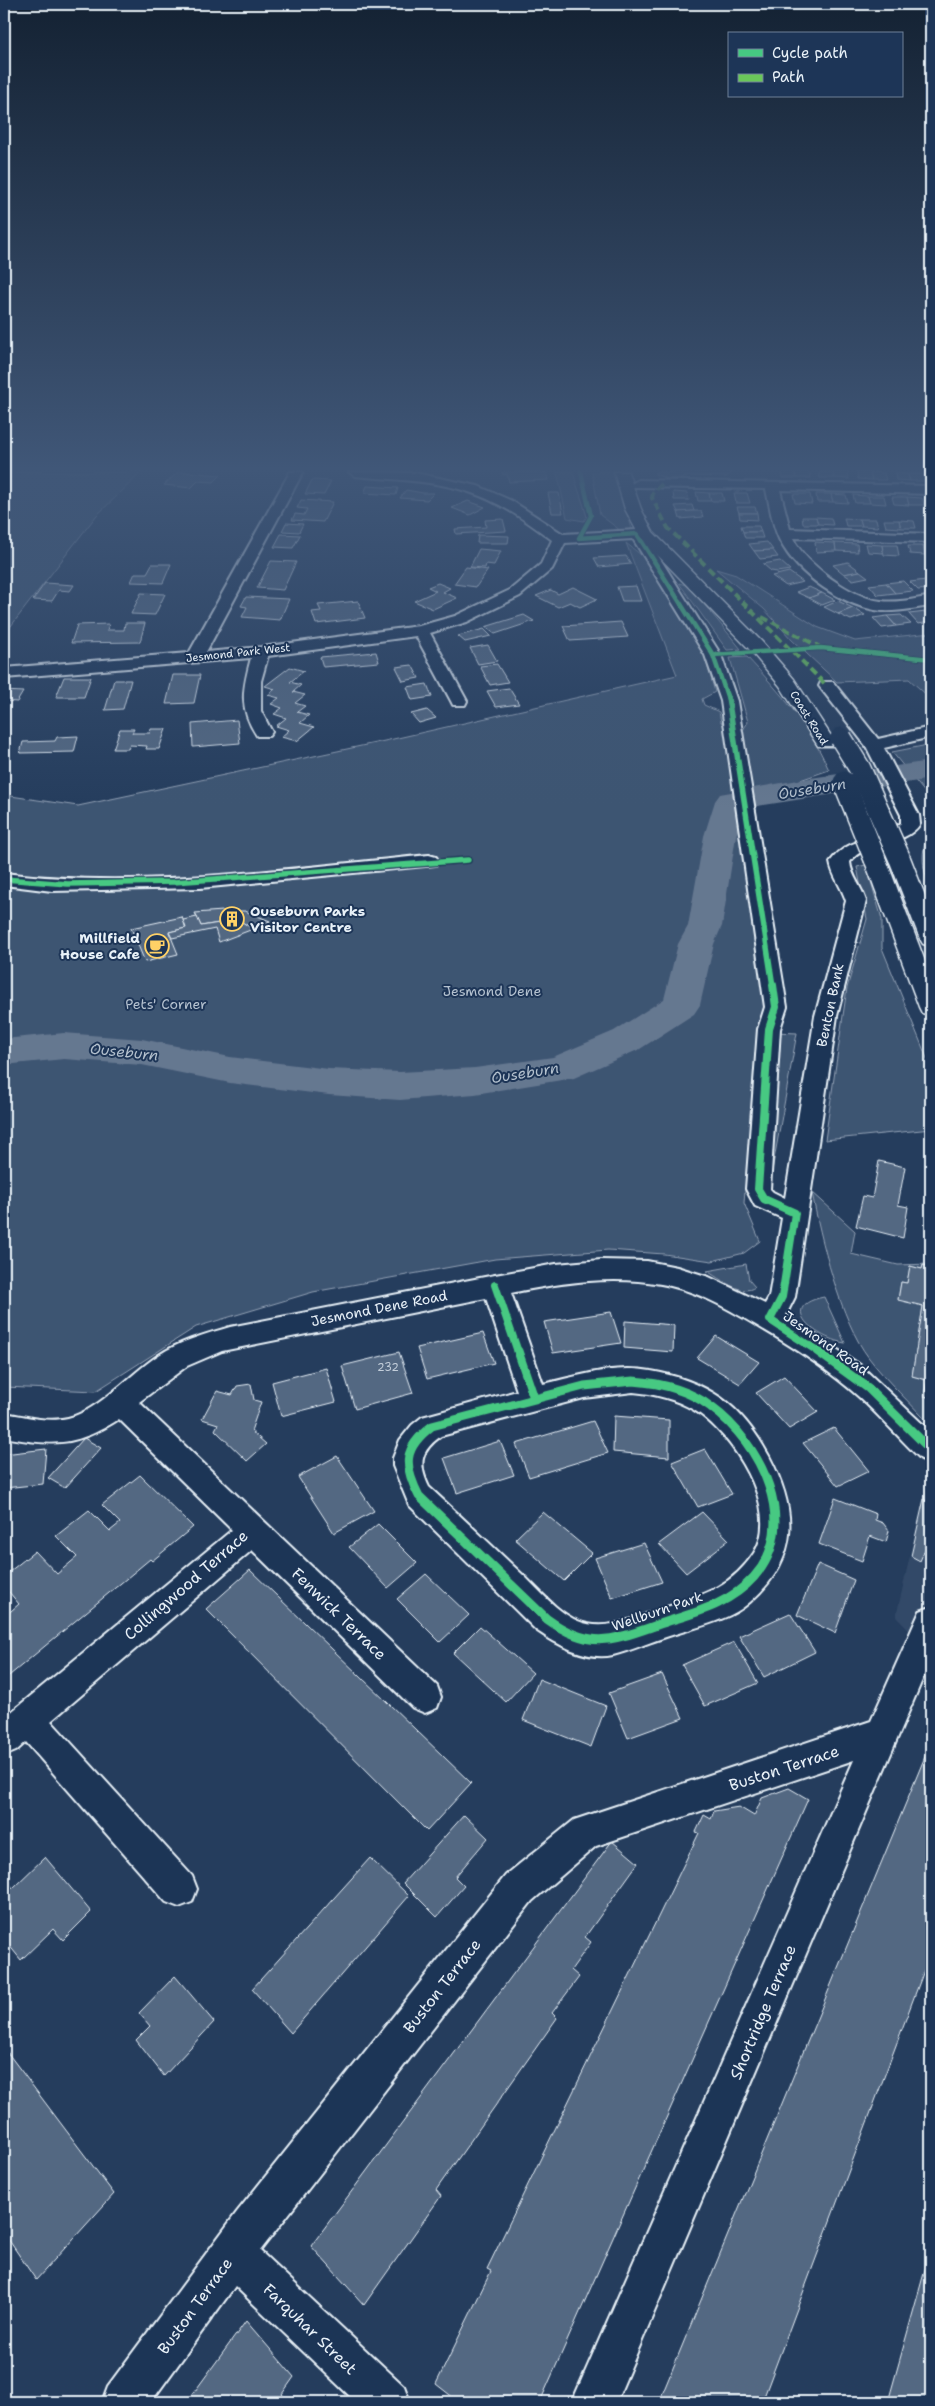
<svg xmlns="http://www.w3.org/2000/svg" width="935" height="2406" viewBox="0 0 935 2406" font-family="'Shantell Sans',sans-serif">
<style>
.built{fill:#334a68}
.green{fill:#3e5472;stroke:#93a2b5}
.lines{fill:none;stroke-linecap:round;stroke-linejoin:round}
.river{fill:#657890;fill-rule:evenodd}
.building{fill:#536782;stroke:#e8f1f8}
.minor-casing{stroke:#e8f1f8;stroke-width:4}
.highway-casing{stroke:#e8f1f8;stroke-width:3}
.minor{fill:#1d3557;fill-rule:evenodd}
.highway{fill:#1d3557;fill-rule:evenodd}
.highway-bridge-casing{stroke:#e8f1f8;stroke-width:24;stroke-linecap:butt}
.highway-bridge{stroke:#1d3557;stroke-width:21}
.quiet{stroke:#6ac65a;stroke-width:4;stroke-dasharray:8 4;stroke-linecap:butt}
.cycleway-far3-casing{stroke:#1d3557;stroke-width:6}
.cycleway-far2-casing{stroke:#1d3557;stroke-width:8}
.cycleway-far1-casing{stroke:#1d3557;stroke-width:11}
.cycleway-casing{stroke:#1d3557;stroke-width:12}
.cycleway-far3{stroke:#46c982;stroke-width:4.5}
.cycleway-far2{stroke:#46c982;stroke-width:5.5}
.cycleway-far1{stroke:#46c982;stroke-width:8}
.cycleway{stroke:#46c982;stroke-width:9}
.labels{text-anchor:middle;dominant-baseline:central;stroke-width:4;stroke-linejoin:round;paint-order:stroke}
.far-street-label{font-size:11px;fill:#e8f1f8;stroke:#1d3557}
.number-label{font-size:11px;fill:#c3ceda}
.poi-label{font-size:14px;font-weight:bold;fill:#e8f1f8;stroke:#1d3557;text-anchor:start}
.park-label{font-size:14px;fill:#b5c2d0;stroke:#1d3557}
.street-label{font-size:14px;fill:#e8f1f8;stroke:#1d3557}
.water-label{font-size:15px;font-style:italic;fill:#b4c1ce;stroke:#1d3557}
.near-street-label{font-size:16px;fill:#e8f1f8;stroke:#1d3557}
</style>
<rect width="100%" height="100%" fill="#253d5d"/>
<filter id="ink" filterUnits="userSpaceOnUse"><feTurbulence type="fractalNoise" baseFrequency=".02" numOctaves="2"/><feDisplacementMap in="SourceGraphic" scale="10" xChannelSelector="R" yChannelSelector="G"/><feConvolveMatrix kernelMatrix="1 2 1 2 8 2 1 2 1" color-interpolation-filters="sRGB"/></filter>
<g filter="url(#ink)">
<path class="built" d="M931,1485V1653L896,1617L925,1490Z"/>
<g class="green">
<path d="M4,472H142L96,516L4,635Z"/>
<path d="M557,472H573C577,488 583,501 587,517L584,521L567,518Z"/>
<path d="M592,472H614L632,529L621,531L600,515Z"/>
<path d="M626,543L646,559L704,654L715,692L702,699L704,705L719,712L721,722L727,730H743L748,722L730,658L747,657C781,694 808,723 829,770L737,802L766,1016L757,1034L744,1203L760,1241L744,1253L712,1261L664,1254L608,1250L495,1259L313,1292L196,1327L96,1391L4,1387V795L78,806L380,742L677,675Z"/>
<path d="M716,569L736,575L817,627L855,641L931,633V699L909,679L837,682L792,640L764,609Z"/>
<path d="M679,583L689,586L741,649L727,650Z"/>
<path d="M928,745L931,746V800L892,752Z"/>
<path d="M931,823V891C920,863 921,851 931,823Z"/>
<path d="M866,865L882,919V948L931,1068V1129L825,1140L847,988L867,919L857,867Z"/>
<path d="M775,1032L797,1033L770,1182Z"/>
<path d="M812,1192L855,1231L851,1254L898,1265L931,1264V1267L923,1265L922,1269L910,1266L907,1283L901,1282L898,1299L923,1306L912,1376L927,1380L924,1396L931,1398V1426C911,1403 887,1382 869,1358C841,1322 820,1237 812,1192Z"/>
<path d="M746,1264L749,1280L755,1287C742,1297 719,1278 707,1271Z"/>
<path d="M824,1297L845,1343C817,1339 775,1306 824,1297Z"/>
</g>
<g class="lines">
<path class="river" d="M931,761V779L745,808L736,836L722,926L714,944L700,1005L694,1014L640,1049L574,1078L475,1094L400,1100L329,1095L230,1083L142,1065L64,1059L4,1065V1039L64,1033L142,1039L230,1057L329,1069L400,1072L475,1068L553,1057L614,1031L664,999L678,944L688,926L704,836L715,801L720,794L810,778Z"/>
</g>
<g class="building">
<path d="M178,472H186L221,475L214,482L198,481L191,488L164,485Z"/>
<path d="M502,472H541L547,473L549,480L509,482L507,474L503,475Z"/>
<path d="M655,472H733L726,477L689,476L681,479H667L655,474Z"/>
<path d="M782,472H795L797,478H783Z"/>
<path d="M795,472H809L811,478H797Z"/>
<path d="M819,472H833L835,478H820Z"/>
<path d="M833,472H848L849,479L835,478Z"/>
<path d="M857,472H870L872,480L858,479Z"/>
<path d="M870,472L884,473L886,480H872Z"/>
<path d="M895,473L908,474L910,481L896,480Z"/>
<path d="M908,474H922L925,481H910Z"/>
<path d="M312,480L331,481L324,495L305,494Z"/>
<path d="M367,486L398,488L396,495L364,493Z"/>
<path d="M406,490L423,493H434L427,500L400,498Z"/>
<path d="M673,492L687,493L689,500H674Z"/>
<path d="M696,492L709,493L711,501H698Z"/>
<path d="M548,493H559L563,513H552Z"/>
<path d="M709,493H722L724,501H711Z"/>
<path d="M734,493H747L750,503H736Z"/>
<path d="M793,494H810L812,504L795,503Z"/>
<path d="M816,494H831L833,502H817Z"/>
<path d="M831,494L846,495L848,503L833,502Z"/>
<path d="M853,495L868,496L870,503H855Z"/>
<path d="M868,496H884L886,504L870,503Z"/>
<path d="M892,497H907L909,505L894,504Z"/>
<path d="M907,497L922,498L924,505H909Z"/>
<path d="M301,500L333,502L323,522L292,520L295,514L304,515L307,509L297,508Z"/>
<path d="M468,501L485,507L470,515L452,508Z"/>
<path d="M692,505L694,511L678,512L675,506Z"/>
<path d="M737,507H755L757,513H739Z"/>
<path d="M694,511H701L703,517L680,519L678,512Z"/>
<path d="M739,513H757L758,520L740,519Z"/>
<path d="M802,517H816L818,524H803Z"/>
<path d="M816,517L831,518L833,525L818,524Z"/>
<path d="M844,518L860,519L862,526H846Z"/>
<path d="M503,519L506,531L456,534L455,529L486,527L485,520Z"/>
<path d="M860,519H876L878,527L862,526Z"/>
<path d="M884,520H899L901,528L886,527Z"/>
<path d="M899,520L914,521L916,528H901Z"/>
<path d="M286,523L303,524L299,532L282,531Z"/>
<path d="M741,526H759L761,532H743Z"/>
<path d="M743,532H761L763,538H745Z"/>
<path d="M281,534L300,535L293,548L274,547Z"/>
<path d="M478,535L509,536L508,543H477Z"/>
<path d="M767,542L773,550L754,551L749,544Z"/>
<path d="M815,542L835,543L836,551L816,552Z"/>
<path d="M835,543L857,544L858,552L836,551Z"/>
<path d="M866,544L882,545L883,553L868,552Z"/>
<path d="M882,545H897L899,556L884,555Z"/>
<path d="M908,546H923L925,555L910,554Z"/>
<path d="M923,546L931,547V555H925Z"/>
<path d="M479,549L501,551L494,565L486,564L485,568L470,567Z"/>
<path d="M773,550L778,557L760,559L754,551Z"/>
<path d="M626,556L631,564L599,567L594,558Z"/>
<path d="M271,561L296,562L283,590L257,588Z"/>
<path d="M780,561L790,570L777,572L771,571L763,564Z"/>
<path d="M848,562L860,571L844,574L833,565Z"/>
<path d="M152,564H171L163,583L131,582L135,573H147Z"/>
<path d="M466,567L488,570L476,587L454,584Z"/>
<path d="M860,571L868,577L853,580L844,574Z"/>
<path d="M789,572L803,582L786,586L772,576Z"/>
<path d="M926,580L931,589L918,590L910,582Z"/>
<path d="M903,581L913,591L895,593L886,583Z"/>
<path d="M45,583L74,585L70,591L59,590L52,601L33,600Z"/>
<path d="M438,583L450,588L443,592L457,598L433,609L414,601L436,591L428,587Z"/>
<path d="M886,583L895,593L878,595L869,585Z"/>
<path d="M636,586L641,601H622L617,587Z"/>
<path d="M573,587L597,599L580,607L570,602L558,607L536,596L551,590L558,594Z"/>
<path d="M809,587L822,593L809,598L796,592Z"/>
<path d="M141,593L165,594L155,615L131,614Z"/>
<path d="M822,593L835,600L822,605L809,598Z"/>
<path d="M246,597L289,599L280,620L242,617L247,607L241,606Z"/>
<path d="M358,601L365,618L316,624L312,612L321,611L318,605Z"/>
<path d="M838,601L853,608L838,614L824,607Z"/>
<path d="M853,608L865,615L851,620L838,614Z"/>
<path d="M926,612L931,618V622L918,624L909,614Z"/>
<path d="M524,615L534,621L495,634L485,627Z"/>
<path d="M901,615L911,624L896,626L887,616Z"/>
<path d="M887,616L896,626L882,628L873,618Z"/>
<path d="M621,622L628,637L570,641L563,626Z"/>
<path d="M125,623H145L140,642L71,643L77,625L109,624L107,630H124Z"/>
<path d="M484,629L491,636L465,642L458,636Z"/>
<path d="M488,645L497,661L478,664L470,648Z"/>
<path d="M376,652L379,662L323,667L320,657Z"/>
<path d="M497,664L508,682L490,685L480,666Z"/>
<path d="M412,665L419,678L403,681L396,667Z"/>
<path d="M290,667L304,671L290,682L301,685L293,692L305,695L295,703L305,706L297,712L309,715L300,723L314,727L297,741L281,737L289,730L276,726L286,718L274,714L282,708L271,704L279,698L268,695L275,689L265,686Z"/>
<path d="M173,675H200L194,703L166,704Z"/>
<path d="M64,677H91L84,697H56Z"/>
<path d="M114,680H131L123,709L105,710Z"/>
<path d="M427,684L432,697L412,700L407,687Z"/>
<path d="M509,688L519,704L496,707L487,691Z"/>
<path d="M4,691L23,692L17,702L4,701Z"/>
<path d="M427,710L436,718L419,723L411,714Z"/>
<path d="M237,720L240,743L193,747L192,724Z"/>
<path d="M120,729H134L132,733H150L151,729H166L159,749H146L147,746L130,745L128,749H113Z"/>
<path d="M78,736L74,752L20,753L23,742L55,741L57,737Z"/>
<path d="M223,911H245L270,921L253,929L242,922L231,921L201,926L195,913Z"/>
<path d="M182,917L186,928L169,932L178,954L145,962L131,928Z"/>
<path d="M197,917L201,926L231,921L242,922L253,929L219,942L215,929L172,938L169,932L186,928L183,920Z"/>
<path d="M879,1161L905,1167L898,1205L908,1207L903,1238L856,1226L863,1196L872,1198Z"/>
<path d="M923,1265L931,1267V1398L924,1396L927,1380L912,1376L923,1306L898,1300L901,1282L907,1283L910,1266L922,1269Z"/>
<path d="M611,1312L621,1343L553,1353L544,1322Z"/>
<path d="M625,1321L674,1325L673,1352L624,1348Z"/>
<path d="M483,1333L494,1363L427,1379L417,1348Z"/>
<path d="M716,1336L759,1362L740,1384L697,1358Z"/>
<path d="M399,1352L413,1393L355,1409L342,1366Z"/>
<path d="M326,1368L336,1402L281,1416L272,1382Z"/>
<path d="M784,1376L818,1412L789,1429L756,1393Z"/>
<path d="M251,1384L254,1400L261,1402L251,1431L266,1444L247,1461L215,1430L218,1424L202,1419L217,1391L232,1395L237,1386Z"/>
<path d="M614,1416L669,1420V1457L613,1452Z"/>
<path d="M593,1421L608,1453L529,1477L516,1444Z"/>
<path d="M834,1428L869,1471L838,1486L803,1443Z"/>
<path d="M84,1438L101,1448L65,1488L48,1478Z"/>
<path d="M500,1441L514,1475L457,1493L444,1458Z"/>
<path d="M46,1449L43,1484L4,1488V1454Z"/>
<path d="M705,1449L732,1494L698,1507L672,1462Z"/>
<path d="M337,1456L374,1511L334,1533L298,1477Z"/>
<path d="M140,1475L193,1527L152,1561L150,1559L4,1680V1617L19,1604L4,1586V1576L35,1551L57,1574L77,1557L56,1536L89,1510L110,1531L120,1523L102,1505Z"/>
<path d="M835,1498L876,1514L875,1520L883,1523L889,1531L886,1542L870,1536L862,1561L819,1544Z"/>
<path d="M924,1499L931,1505V1536L920,1561L911,1556Z"/>
<path d="M543,1512L592,1553L564,1581L515,1539Z"/>
<path d="M702,1512L729,1540L686,1573L659,1544Z"/>
<path d="M378,1524L417,1563L388,1588L349,1547Z"/>
<path d="M644,1543L662,1582L612,1598L595,1558Z"/>
<path d="M818,1564L854,1580L835,1633L797,1615Z"/>
<path d="M250,1570L471,1783L427,1831L206,1609Z"/>
<path d="M426,1574L469,1615L440,1642L397,1599Z"/>
<path d="M790,1613L815,1652L764,1677L739,1636Z"/>
<path d="M480,1626L533,1673L506,1702L453,1653Z"/>
<path d="M734,1642L758,1683L705,1706L682,1665Z"/>
<path d="M662,1674L683,1718L628,1738L609,1693Z"/>
<path d="M539,1679L606,1706L591,1747L523,1720Z"/>
<path d="M931,1742V1952L762,2402H659Z"/>
<path d="M789,1788L808,1799L540,2402H459L436,2384L491,2271L487,2269L699,1833L696,1832L704,1815L711,1819L714,1811L739,1807L754,1816L762,1798Z"/>
<path d="M464,1815L488,1838L455,1877L464,1886L437,1917L403,1883Z"/>
<path d="M612,1841L638,1863L585,1937L591,1942L571,1970L579,1977L552,2013L557,2018L436,2190L441,2196L364,2305L311,2246Z"/>
<path d="M45,1857L91,1912L63,1940L53,1929L21,1960L4,1939V1877L13,1888Z"/>
<path d="M370,1858L409,1896L291,2033L252,1989Z"/>
<path d="M175,1976L214,2022L164,2076L136,2040L150,2026L139,2013Z"/>
<path d="M4,2048L114,2194L36,2280L4,2233Z"/>
<path d="M931,2248V2402H888Z"/>
<path d="M246,2321L294,2377L282,2394L289,2402H187Z"/>
</g>
<g class="lines">
<g class="minor-casing">
<g id="minor">
<path d="M290,472H303L206,652L261,647L419,626L455,616L510,590L541,564L552,540C527,521 500,502 469,492C433,480 393,480 355,476L349,472L415,473L478,486L512,501L563,534L637,530L651,531L653,534L647,538L721,655L737,701L787,1007L780,1029L770,1189L773,1192L785,1198L815,1016L846,901C842,887 832,876 830,862C850,834 879,843 901,823V815L866,746L819,686L821,682H833L878,739L931,727V737L884,748L919,815L920,824C904,848 866,839 850,862C851,876 862,887 866,901L837,1016L795,1297L786,1315L860,1365L931,1432V1462L921,1459C900,1439 881,1417 859,1397C829,1370 795,1348 761,1328C730,1310 697,1290 661,1284C610,1275 561,1283 511,1293L543,1384C578,1376 615,1364 651,1371C675,1375 701,1384 721,1398C742,1413 757,1434 769,1456C798,1511 800,1558 750,1602C728,1622 691,1628 663,1638C647,1643 630,1651 613,1655C587,1661 556,1644 536,1630L409,1505L393,1466V1458L400,1440L412,1425L422,1417L517,1391L486,1298L222,1351L187,1366L139,1402L437,1686L441,1697L437,1708L425,1713L413,1708L252,1550L51,1721L192,1876L197,1889L192,1902L179,1907L166,1902L26,1742L16,1751L4,1756V1718L232,1530L119,1419C76,1447 52,1446 4,1437V1413C25,1416 47,1423 68,1418C100,1410 131,1373 159,1355C180,1341 206,1334 230,1327L495,1275L556,1264L601,1260L647,1261L677,1267L709,1277L765,1304L769,1297L782,1218L755,1206L746,1189L758,1029L765,1007L721,701L705,655L633,539L565,543L552,569L520,596L467,622L430,633L467,701L465,705H453L451,701L416,636L268,656L261,681V711L272,732L269,736H257C238,708 243,688 251,658L4,678V668L189,653ZM633,1392C655,1394 675,1399 694,1410C732,1433 782,1509 754,1553C729,1591 695,1597 655,1611C631,1619 604,1632 578,1621C557,1612 540,1591 523,1575C492,1546 461,1516 429,1487C418,1464 420,1451 441,1436L584,1398Z"/>
<path d="M638,480L931,486V494L780,490L790,529L931,534V542L793,538C805,564 852,598 881,601C898,603 915,599 931,596V606C915,608 898,612 882,611C844,607 797,575 780,541C772,525 770,507 766,489L633,487L631,484Z"/>
<path d="M429,855L436,857L439,861L436,865L200,888L52,891L4,885V873C142,890 291,868 429,855Z"/>
<path d="M931,1607V1659L616,2402H572L854,1760L596,1846L532,1901L260,2251L404,2386L410,2402H356L235,2286L151,2402H102L108,2386L237,2212L506,1875L574,1820L871,1721L920,1611Z"/>
</g>
</g>
<g class="highway-casing">
<g id="highway">
<path d="M614,472H628L641,509L653,532L762,642L794,679L835,742L832,746H818L780,686L750,650L640,537L625,509Z"/>
<path d="M899,851L907,852L910,857L931,911V946L923,944L920,939L888,857L891,852Z"/>
<path d="M875,853L883,854L886,859L931,977V1015L922,1013L919,1007L864,859L867,854Z"/>
</g>
</g>
<use href="#minor" class="minor"/>
<use href="#highway" class="highway"/>
<g class="highway-bridge-casing">
<g id="highway-bridge">
<path d="M841,738L860,769L899,857"/>
<path d="M844,782L875,859"/>
</g>
</g>
<use href="#highway-bridge" class="highway-bridge"/>
<g class="quiet">
<path d="M662,484L653,493L652,498L668,528L827,686"/>
<path d="M762,617L820,647"/>
</g>
<g class="cycleway-far3-casing">
<g id="cycleway-far3">
<path d="M581,472L591,516L579,538L637,534L713,655L728,699"/>
<path d="M713,655L821,648L931,659"/>
</g>
</g>
<g class="cycleway-far2-casing">
<g id="cycleway-far2">
<path d="M728,697L773,986"/>
<path d="M4,879L68,884L174,882L468,860"/>
</g>
</g>
<g class="cycleway-far1-casing">
<g id="cycleway-far1">
<path d="M773,985L776,1007L769,1029L758,1189L764,1199L795,1213L782,1297L770,1320L819,1352"/>
<path d="M495,1285L518,1352"/>
</g>
</g>
<g class="cycleway-casing">
<g id="cycleway">
<path d="M518,1351L534,1398"/>
<path d="M817,1351L868,1388L931,1450"/>
<path d="M633,1381C661,1383 689,1390 711,1407C761,1443 801,1525 754,1577C728,1606 692,1613 657,1625C611,1641 590,1650 547,1619L419,1496C403,1465 403,1448 432,1426L584,1386Z"/>
</g>
</g>
<use href="#cycleway-far3" class="cycleway-far3"/>
<use href="#cycleway-far2" class="cycleway-far2"/>
<use href="#cycleway-far1" class="cycleway-far1"/>
<use href="#cycleway" class="cycleway"/>
</g>
</g>
<linearGradient id="sky" x2="0" y2="1"><stop stop-color="#142233"/><stop offset="0.58" stop-color="#405778"/><stop offset="1" stop-color="#405778" stop-opacity="0"/></linearGradient>
<rect width="935" height="808" fill="url(#sky)"/>
<defs>
<g id="building-ring" transform="scale(1.25)"><circle r="9.5" fill="#1d3557" stroke="#ffd166" stroke-width="1.5"/><path d="M-4-6H4V6H1V3H-1V6H-4ZM-2.5-4.3h1.7v1.8h-1.7ZM.8-4.3h1.7v1.8H.8ZM-2.5-1h1.7V.8h-1.7ZM.8-1h1.7V.8H.8Z" fill="#ffd166"/></g>
<g id="cafe-ring" transform="scale(1.25)"><circle r="9.5" fill="#1d3557" stroke="#ffd166" stroke-width="1.5"/><path d="M-5.5-4.5H6V0H3Q3 3.5 0 3.5H-2.5Q-5.5 3.5-5.5 0ZM3-3.2v2h1.7v-2ZM-6 4.5H4V6H-6Z" fill="#ffd166"/></g>
</defs>
<g fill-rule="evenodd">
<use href="#building-ring" x="232" y="919"/>
<use href="#cafe-ring" x="157" y="946"/>
</g>
<g class="labels">
<g class="far-street-label">
<text transform="translate(238 653) rotate(-6)">Jesmond Park West</text>
<text transform="translate(809 718) rotate(58)">Coast Road</text>
</g>
<g class="number-label">
<text x="388" y="1367">232</text>
</g>
<g class="poi-label">
<text x="250" y="911">Ouseburn Parks<tspan x="250" dy="16">Visitor Centre</tspan></text>
<text x="140" y="938" text-anchor="end">Millfield<tspan x="140" dy="16">House Cafe</tspan></text>
</g>
<g class="park-label">
<text x="492" y="991">Jesmond Dene</text>
<text x="166" y="1004">Pets' Corner</text>
</g>
<g class="street-label">
<text transform="translate(830 1005) rotate(-78)">Benton Bank</text>
<text transform="translate(379 1308) rotate(-11)">Jesmond Dene Road</text>
<text transform="translate(826 1343) rotate(35)">Jesmond Road</text>
<text transform="translate(657 1611) rotate(-19)">Wellburn Park</text>
</g>
<g class="water-label">
<text transform="translate(812 789) rotate(-9)">Ouseburn</text>
<text transform="translate(124 1052) rotate(6)">Ouseburn</text>
<text transform="translate(525 1073) rotate(-9)">Ouseburn</text>
</g>
<g class="near-street-label">
<text transform="translate(186 1585) rotate(-41)">Collingwood Terrace</text>
<text transform="translate(339 1614) rotate(44)">Fenwick Terrace</text>
<text transform="translate(784 1768) rotate(-18)">Buston Terrace</text>
<text transform="translate(442 1986) rotate(-52)">Buston Terrace</text>
<text transform="translate(763 2012) rotate(-67)">Shortridge Terrace</text>
<text transform="translate(195 2306) rotate(-54)">Buston Terrace</text>
<text transform="translate(310 2329) rotate(44)">Farquhar Street</text>
</g>
</g>
<rect width="935" height="2406" fill="none" stroke="#1d3557" stroke-width="20"/>
<rect x="10" y="10" width="915" height="2386" fill="none" stroke="#e8f1f8" stroke-width="2" filter="url(#ink)"/>
<rect x="728" y="32" width="175" height="65" fill="#1d3557" stroke="#6e8097"/>
<rect x="738" y="49" width="25" height="8" fill="#46c982" stroke="#6e8097"/>
<text x="772" y="58" font-size="15" fill="#e8f1f8">Cycle path</text>
<rect x="738" y="74" width="25" height="8" fill="#6ac65a" stroke="#6e8097"/>
<text x="772" y="82" font-size="15" fill="#e8f1f8">Path</text>
</svg>
